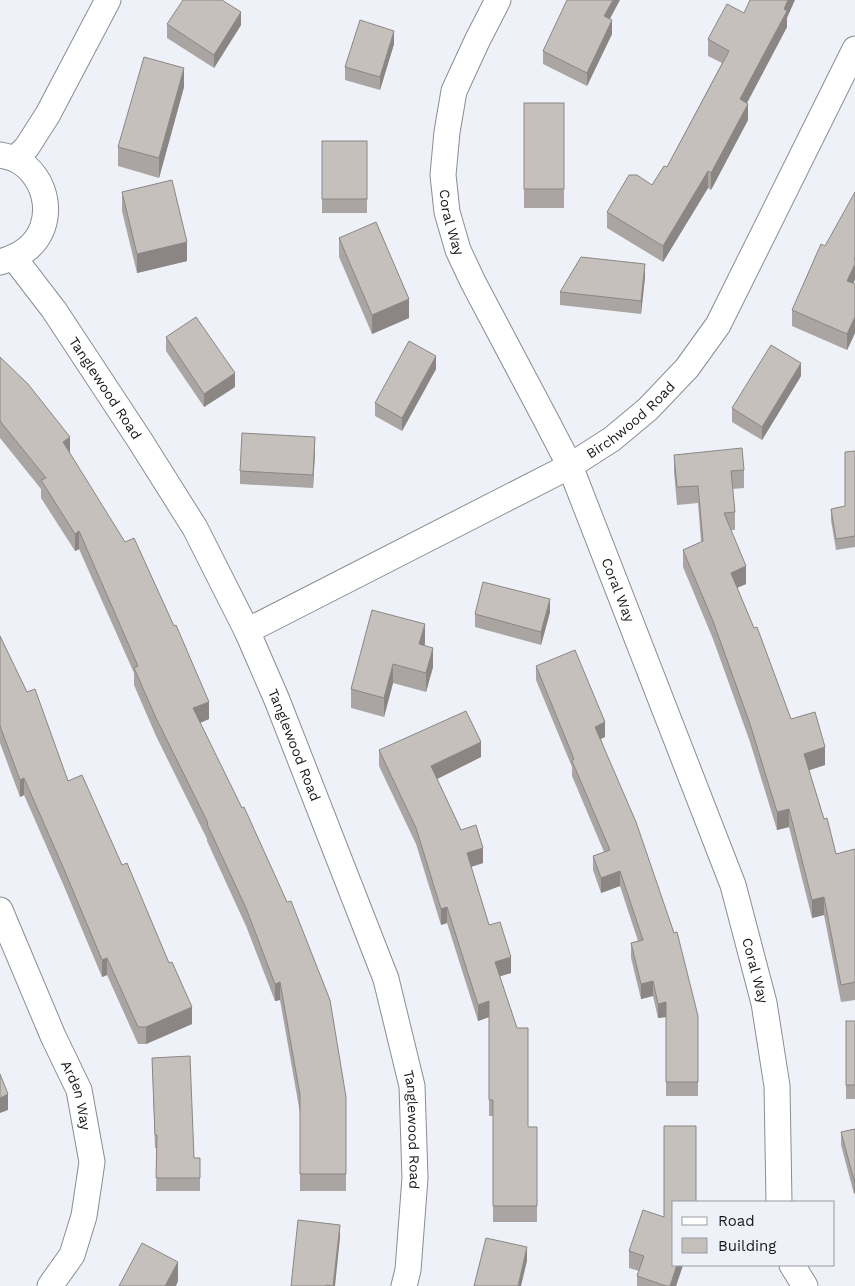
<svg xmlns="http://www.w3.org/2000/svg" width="855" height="1286" viewBox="0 0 855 1286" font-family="'Work Sans',sans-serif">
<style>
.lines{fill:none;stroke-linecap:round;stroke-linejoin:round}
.minor-casing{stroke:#8a8d92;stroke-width:27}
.minor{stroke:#fff;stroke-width:25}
.wall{fill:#aaa5a2}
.shaded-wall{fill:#8b8684}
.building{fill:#c6c0bc;stroke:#8b8684}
.labels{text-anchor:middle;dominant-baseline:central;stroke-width:4.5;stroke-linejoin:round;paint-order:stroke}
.street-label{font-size:14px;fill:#161719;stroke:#eef2f8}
</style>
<rect width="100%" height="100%" fill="#eef2f8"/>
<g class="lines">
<g class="minor-casing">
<g id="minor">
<path id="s1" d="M498,0L477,41L454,91L447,132L443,175L447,212L458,250L473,282L545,418L570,466L733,885L764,1003L777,1086L779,1202"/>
<path d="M0,155C5,156 10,157 15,159C49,176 57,225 27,249C19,256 10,259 0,262"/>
<path d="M15,159L27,147L48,114L108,0"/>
<path id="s2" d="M14,258L54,310L139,439L195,528L247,631L277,700L386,979L412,1086L415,1178L408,1270L404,1286"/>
<path id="s3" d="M247,631L570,466L612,439L648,409L687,368L718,325L855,49"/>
<path id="s4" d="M0,910L53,1036L79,1090L92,1162L84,1216L72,1255L50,1286"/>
<path d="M792,1265L805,1286"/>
</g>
</g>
<use href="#minor" class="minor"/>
</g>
<g class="wall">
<path d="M744,13L787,18V27L747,103L748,120L711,190L708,188L663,262L607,228V212L652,185L667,167L722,63L708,56V39Z"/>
<path d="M610,19L612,34L587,86L543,64V51Z"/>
<path d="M167,24L241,25L214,68L167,38Z"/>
<path d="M394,44L380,90L345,80V67Z"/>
<path d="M184,87L159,178L118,166V147Z"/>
<rect x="524" y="103" width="40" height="105"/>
<rect x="322" y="141" width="45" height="72"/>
<path d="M122,192L187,261L137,273L122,211Z"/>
<path d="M339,238L409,318L372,334L339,257Z"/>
<path d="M645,277L641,314L560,305V292Z"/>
<path d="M853,284H855V333L847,350L792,326V310Z"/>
<path d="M166,337L235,387L204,407L166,351Z"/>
<path d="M0,357L70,454L209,719L200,723L346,1097V1191H300V1113L280,1000L275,1001L246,926L207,841V839L156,736L134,685V673L79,549L75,551L41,498V489L0,438Z"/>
<path d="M436,369L402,431L375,416V403Z"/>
<path d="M801,376L762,440L732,422V408Z"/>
<path d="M315,451L313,488L240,484V471Z"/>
<path d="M855,451V547L836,550L831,520V509L845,506Z"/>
<path d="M674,455L744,470V488L732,489L735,512V530H731L746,584L737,588L791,719L825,765L809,770L824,819L836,854L855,849V1000L841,1002L824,915L812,918L789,827L777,830L750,742L713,639L683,567V550L701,542L698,503L677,505L674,472Z"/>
<path d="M550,612L541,645L475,627V614Z"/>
<path d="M0,636L68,781L192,1024L146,1044H138L107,975L102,977L63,884L24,795L20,797L0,743Z"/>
<path d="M425,643L424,646L433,667L426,692L393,683L384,717L351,708V689Z"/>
<path d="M536,666L605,737L601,739L698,1016V1096H666V1017L658,1018L653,996L641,999L631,958V943L638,941L620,886L601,893L593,870V856L604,852L572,776V767L536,680Z"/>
<path d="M379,750L481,757L437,779L461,830L483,863L471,867L489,925L511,973L500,976L528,1127H537V1222H493V1116H489V1017L478,1021L447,923L441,925L416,844L379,766Z"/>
<rect x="846" y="1021" width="9" height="78"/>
<path d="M152,1058L194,1158H200V1191H156L157,1148H155Z"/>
<path d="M855,1129V1193L854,1194L841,1145V1132Z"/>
<path d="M629,1251L674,1265H683L676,1286H637V1276L639,1271L629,1268Z"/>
</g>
<g class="shaded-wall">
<path d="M613,0H620L604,30V16Z"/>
<path d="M788,0H795L787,18V27L740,116V99Z"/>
<path d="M241,12V25L214,68V55Z"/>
<path d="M612,20V34L587,86V73Z"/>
<path d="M394,31V44L380,90V77Z"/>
<path d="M184,68V87L159,178V158Z"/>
<path d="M748,104V120L711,190V173Z"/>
<path d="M708,171V188L663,262V246Z"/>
<path d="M187,242V261L137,273V254Z"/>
<path d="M855,257V280L847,297V281Z"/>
<path d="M645,264V277L641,314V301Z"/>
<path d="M409,299V318L372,334V315Z"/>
<path d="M855,317V333L847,350V334Z"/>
<path d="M436,356V369L402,431V418Z"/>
<path d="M801,363V376L762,440V427Z"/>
<path d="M235,373V387L204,407V394Z"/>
<path d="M70,437V454L63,442Z"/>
<path d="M315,437V451L313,488V475Z"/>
<path d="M79,531V549L75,551V534Z"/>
<path d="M746,566V584L731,590V573Z"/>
<path d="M550,599V612L541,645V632Z"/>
<path d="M425,624V643L419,664V644Z"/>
<path d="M433,648V667L426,692V673Z"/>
<path d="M393,664V683L384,717V698Z"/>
<path d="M209,702V719L193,726V708Z"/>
<path d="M605,722V737L595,741V727Z"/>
<path d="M481,742V757L431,782V766Z"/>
<path d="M825,747V765L804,772V754Z"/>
<path d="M24,778V795L20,797V780Z"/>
<path d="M789,809V827L777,830V812Z"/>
<path d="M483,848V863L467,868V853Z"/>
<path d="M620,871V886L601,893V878Z"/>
<path d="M824,897V915L812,918V900Z"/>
<path d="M447,907V923L441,925V909Z"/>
<path d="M511,957V973L495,978V962Z"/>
<path d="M107,958V975L102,977V960Z"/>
<path d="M653,981V996L641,999V984Z"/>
<path d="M280,982V1000L275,1001V984Z"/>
<path d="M489,1001V1017L478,1021V1005Z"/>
<path d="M666,1002V1017L658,1018V1004Z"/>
<path d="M192,1007V1024L146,1044V1027Z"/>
<path d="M8,1094V1110L0,1113V1098Z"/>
<path d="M854,1180H855V1193L854,1194Z"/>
<path d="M340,1225V1238L335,1286H333Z"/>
<path d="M527,1247V1261L521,1286H518Z"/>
<path d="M178,1262V1281L176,1286H165Z"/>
<path d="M677,1265H683L676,1286H670Z"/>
</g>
<g class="building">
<path d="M183,0H222L241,12L214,55L167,24Z"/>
<path d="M567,0H613L604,16L612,20L587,73L543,51Z"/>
<path d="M750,0H788L784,9L787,11L740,99L748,104L711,173L708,171L663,246L607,212L629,175H637L652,185L664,166L667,167L729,51L708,39L727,4L744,13Z"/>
<path d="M360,20L394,31L380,77L345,67Z"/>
<path d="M144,57L184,68L159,158L118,147Z"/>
<rect x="524" y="103" width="40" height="86"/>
<rect x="322" y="141" width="45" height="58"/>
<path d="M172,180L187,242L137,254L122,192Z"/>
<path d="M855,192V257L854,259L855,260V264L847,281L855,284V317L847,334L792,310L821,244L825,246Z"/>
<path d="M376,222L409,299L372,315L339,238Z"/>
<path d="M581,257L645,264L641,301L560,292Z"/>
<path d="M196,317L235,373L204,394L166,337Z"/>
<path d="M409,341L436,356L402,418L375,403Z"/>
<path d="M771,345L801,363L762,427L732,408Z"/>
<path d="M0,357L28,384L70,437L63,442L125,542L134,538L174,626L176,625L209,702L193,708L242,808L244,807L287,902L291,901L330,1000L346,1097V1174H300V1095L280,982L275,984L246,908L207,824L208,823L156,718L134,668L138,666L79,531L75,534L41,480L46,478L0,421Z"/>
<path d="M242,433L315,437L313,475L240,471Z"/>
<path d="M742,448L744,470L731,471L735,512L724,513L746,566L731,573L754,628L757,627L791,719L815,712L825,747L804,754L824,819L827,818L836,854L855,849V982L841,985L824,897L812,900L789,809L777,812L750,724L713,621L683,550L703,541L698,486L677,487L674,455Z"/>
<path d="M855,451V536L836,539L831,509L845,506V452Z"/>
<path d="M483,582L550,599L541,632L475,614Z"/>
<path d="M372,610L425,624L419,644L433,648L426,673L393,664L384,698L351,689Z"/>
<path d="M0,636L27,692L35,689L68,781L82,775L122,865L127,863L169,963L172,962L192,1007L146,1027H138L107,958L102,960L63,867L24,778L20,780L0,726Z"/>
<path d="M575,650L605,722L595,727L636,822L674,933L677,932L698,1016V1082H666V1002L658,1004L653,981L641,984L631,943L643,940L620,871L601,878L593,856L610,850L572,761L574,759L536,666Z"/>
<path d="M466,711L481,742L431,766L461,830L476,825L483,848L467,853L489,925L500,922L511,957L495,962L517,1028H528V1127H537V1206H493V1100H489V1001L478,1005L447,907L441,909L416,828L379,750Z"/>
<rect x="846" y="1021" width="9" height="64"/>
<path d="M190,1056L194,1158H200V1178H156L157,1135H155L152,1058Z"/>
<path d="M0,1074L8,1094L0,1098Z"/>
<path d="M664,1126H696V1202H674V1265H677L670,1286H666L637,1276L644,1256L629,1251L643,1210L664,1217Z"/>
<path d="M855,1129V1180H854L841,1132Z"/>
<path d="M298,1220L340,1225L333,1286L326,1285V1286H291Z"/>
<path d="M486,1238L527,1247L518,1286H474Z"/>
<path d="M142,1243L178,1262L165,1286H119Z"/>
</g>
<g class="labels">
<g class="street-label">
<text stroke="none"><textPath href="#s1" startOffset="234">Coral Way</textPath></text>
<text stroke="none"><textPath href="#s2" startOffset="159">Tanglewood Road</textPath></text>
<text stroke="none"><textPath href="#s3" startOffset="439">Birchwood Road</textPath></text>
<text stroke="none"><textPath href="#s1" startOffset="639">Coral Way</textPath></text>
<text stroke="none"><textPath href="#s2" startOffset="564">Tanglewood Road</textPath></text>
<text stroke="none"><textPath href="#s1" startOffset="1044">Coral Way</textPath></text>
<text stroke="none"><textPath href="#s4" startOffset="201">Arden Way</textPath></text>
<text stroke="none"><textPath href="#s2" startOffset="969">Tanglewood Road</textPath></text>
</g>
</g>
<rect x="672" y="1201" width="162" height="65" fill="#eef2f8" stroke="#989a9f"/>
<rect x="682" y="1217" width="25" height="8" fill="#ffffff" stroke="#989a9f"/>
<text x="718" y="1226" font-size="15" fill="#161719">Road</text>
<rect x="682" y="1238" width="25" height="15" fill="#c6c0bc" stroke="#989a9f"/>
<text x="718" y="1251" font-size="15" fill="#161719">Building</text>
</svg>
